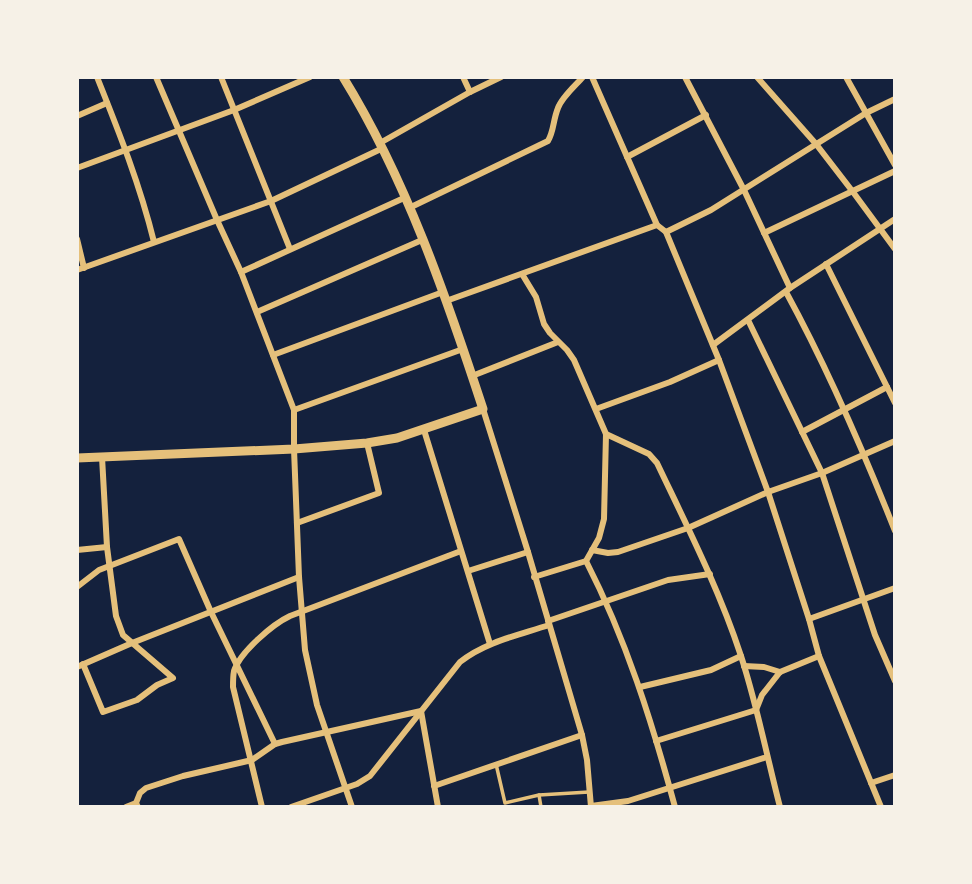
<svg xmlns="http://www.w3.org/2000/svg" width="972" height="884" viewBox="0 0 972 884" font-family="'Source Sans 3',sans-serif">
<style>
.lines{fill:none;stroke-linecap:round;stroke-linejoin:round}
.service{stroke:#e5c07b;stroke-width:3.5}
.minor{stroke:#e5c07b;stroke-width:6}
.secondary{stroke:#e5c07b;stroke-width:9}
</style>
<rect width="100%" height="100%" fill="#14213d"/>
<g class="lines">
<g class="service">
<path d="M496,764L505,803L539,795L589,792"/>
<path d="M539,795L541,807"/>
</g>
<g class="minor">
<path d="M97,77C119,132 140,185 154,242"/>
<path d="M156,77L217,220L241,272L294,410V449L299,577L305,650L317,705L352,807"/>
<path d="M221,77L290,249"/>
<path d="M463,77L470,92"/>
<path d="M592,77L657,225L666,232L719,360L768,492L809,619L819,656L881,807"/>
<path d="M685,77L744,190L790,288"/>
<path d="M757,77L816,144L853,192L895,249"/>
<path d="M846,77L895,165"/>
<path d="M77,116L107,103"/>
<path d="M380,143L470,92L501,77"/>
<path d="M627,157L706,115"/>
<path d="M77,168L234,110L310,77"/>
<path d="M409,208L548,141C554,131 553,120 558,108C562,97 575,86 583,77"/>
<path d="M666,232L711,210L866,113L895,99"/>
<path d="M764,233L895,171"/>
<path d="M77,239L84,268"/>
<path d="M826,264L895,403"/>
<path d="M77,270L271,201L383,148"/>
<path d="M241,272L404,198"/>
<path d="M522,274L536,297L544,324L550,333L567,350L574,360L606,434L604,519L599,538L586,561L534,577"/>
<path d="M786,292C828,369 863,450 895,531"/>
<path d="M446,301L657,225"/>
<path d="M257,312L422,240"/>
<path d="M748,320L822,473L875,635L895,681"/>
<path d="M713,345L790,288L895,219"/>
<path d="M273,355L443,292"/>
<path d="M472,376L558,342"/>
<path d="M483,409L528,552L582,735L587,760L591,807"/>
<path d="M596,409L670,382L719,360"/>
<path d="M294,410L463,349"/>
<path d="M424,430L490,644"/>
<path d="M802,432L887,387"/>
<path d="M606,434L649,454L657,463C687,526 719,589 741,656C757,705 767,757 780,807"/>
<path d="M297,523L379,493L367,443"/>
<path d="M77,550L107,547"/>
<path d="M592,550L608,553L618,552L688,528L768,492L822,473L895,441"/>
<path d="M586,561C626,639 652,722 675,807"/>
<path d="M468,571L528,552"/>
<path d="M77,587L99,570L179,539L211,612L275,744"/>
<path d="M809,619L895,588"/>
<path d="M548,621L668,580L710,574"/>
<path d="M83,664L103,712L137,700L157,685L173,678L123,635L116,616L107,547L102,457"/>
<path d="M744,666L764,667L780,672"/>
<path d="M77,667L132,643L299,577"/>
<path d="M640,687L711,670L741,656"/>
<path d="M656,741L756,710L762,695L780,672L819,656"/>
<path d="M871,783L895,775"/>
<path d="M434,786L582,735"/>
<path d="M591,806L628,801L767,757"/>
<path d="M126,807L136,803"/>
<path d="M138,807L136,803L140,793L146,788L183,776L252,760L275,744L282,742L421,711L438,807"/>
<path d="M262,807L233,687C233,682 233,676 234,671C240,652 273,624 290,616L461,551"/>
<path d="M291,807L357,784L370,776L460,662C485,642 519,635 549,625"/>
</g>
<path class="secondary" d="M77,458L294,449L367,443L397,438L483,409C446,296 406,179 343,77"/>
</g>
<rect width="972" height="884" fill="none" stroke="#f6f1e7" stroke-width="158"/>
</svg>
